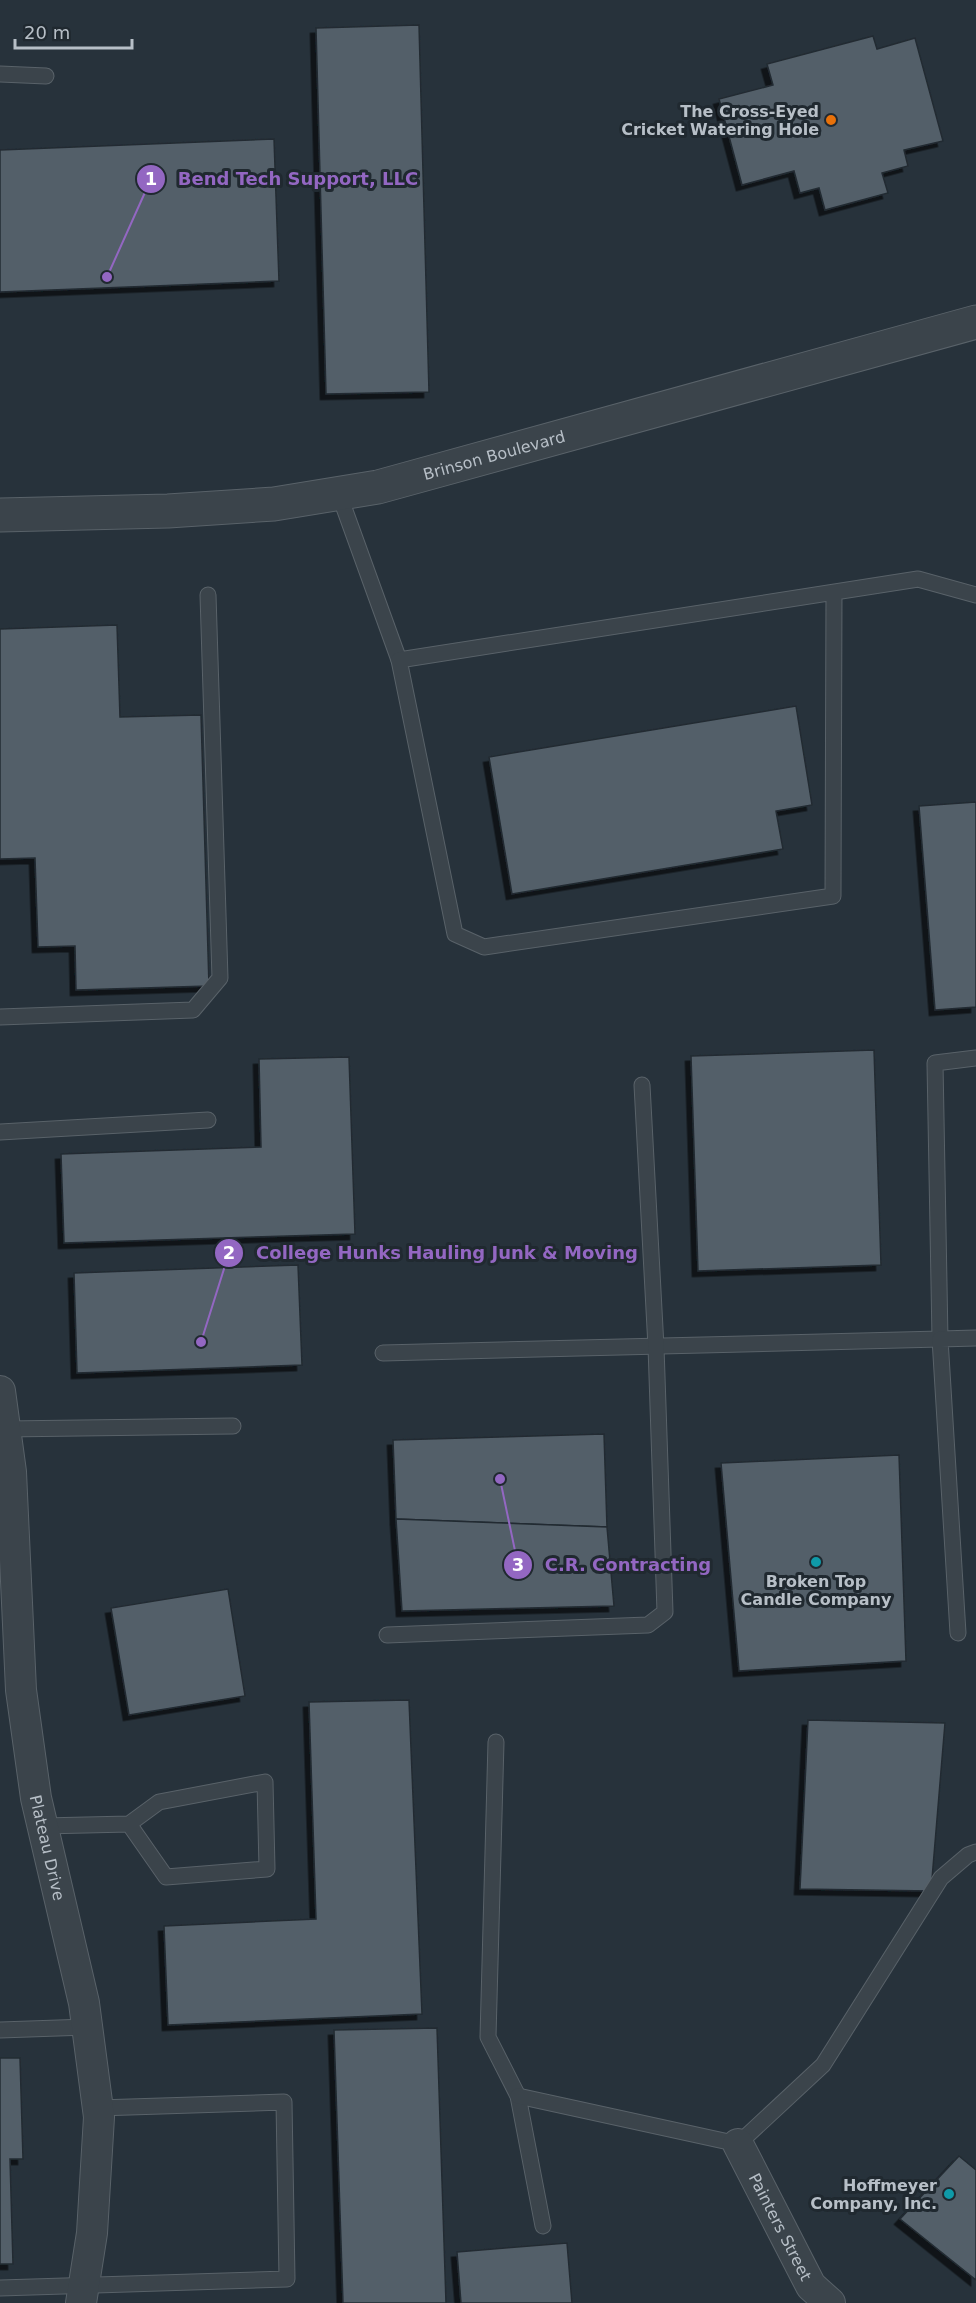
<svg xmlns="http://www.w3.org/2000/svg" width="976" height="2303" viewBox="0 0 976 2303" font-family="'DejaVu Sans',sans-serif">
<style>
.building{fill:#535f69;stroke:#222b32;stroke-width:1.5;filter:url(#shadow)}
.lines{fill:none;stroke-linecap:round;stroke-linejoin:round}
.service-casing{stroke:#596269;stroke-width:17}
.minor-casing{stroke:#596269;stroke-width:32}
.tertiary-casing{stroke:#596269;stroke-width:35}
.service{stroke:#3b444b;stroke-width:15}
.minor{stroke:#3b444b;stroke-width:30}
.tertiary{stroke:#3b444b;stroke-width:33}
.food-dot{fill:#e8710a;stroke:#202930;stroke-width:2}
.culture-dot{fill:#0f9aa8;stroke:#202930;stroke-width:2}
.labels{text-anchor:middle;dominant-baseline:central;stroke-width:6;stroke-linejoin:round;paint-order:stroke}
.poi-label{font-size:16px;font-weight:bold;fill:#b7bfc7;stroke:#202930;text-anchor:end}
.street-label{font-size:16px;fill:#b7bfc7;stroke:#202930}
.leader{fill:none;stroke:#9367c2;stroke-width:2}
.callout-dot{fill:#9367c2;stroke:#202930;stroke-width:2}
.mark-label{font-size:18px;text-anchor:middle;font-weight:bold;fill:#fff}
.callout-label{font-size:18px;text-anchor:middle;font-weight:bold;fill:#9367c2;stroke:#202930;stroke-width:6;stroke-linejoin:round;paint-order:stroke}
</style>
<defs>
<filter id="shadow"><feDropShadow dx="-5.5" dy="5.5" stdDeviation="0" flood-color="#0009"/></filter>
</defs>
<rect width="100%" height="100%" fill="#27323b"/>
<g class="building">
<path d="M419,25L429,392L326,394L316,28Z"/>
<path d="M873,36L877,49L915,38L943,141L904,150L908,166L882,173L888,193L825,210L819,188L800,193L794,171L742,185L719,99L773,85L767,64Z"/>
<path d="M274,139L279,281L0,292V150Z"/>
<path d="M117,625L120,717L201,715L209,986L76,990L75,946L38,947L35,858L0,859V629Z"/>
<path d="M796,706L812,805L776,811L783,849L512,894L489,757Z"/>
<path d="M976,802V1007L935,1010L919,806Z"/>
<path d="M874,1050L881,1265L698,1271L691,1056Z"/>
<path d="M349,1057L355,1234L64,1243L61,1154L261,1147L259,1059Z"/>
<path d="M298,1265L302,1365L77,1373L74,1273Z"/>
<path d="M604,1434L607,1527L396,1519L393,1440Z"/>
<path d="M899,1455L906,1661L739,1671L721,1463Z"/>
<path d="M396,1519L607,1527L614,1606L402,1611Z"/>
<path d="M228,1589L245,1696L129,1715L111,1608Z"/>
<path d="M409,1700L422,2014L168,2025L164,1926L316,1919L309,1702Z"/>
<path d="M808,1720L945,1723L931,1891L800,1889Z"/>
<path d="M437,2028L446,2303H343L334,2030Z"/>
<path d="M0,2058H20L23,2159H10L13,2264H0Z"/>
<path d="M959,2156L976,2170V2280L900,2219Z"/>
<path d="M567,2243L572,2303H461L457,2252Z"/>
</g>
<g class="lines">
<g class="service-casing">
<g id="service">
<path d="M0,74L46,76"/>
<path d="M339,494L399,660"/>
<path d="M834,592L833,896L484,947L455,934L399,660L918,579L976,595"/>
<path d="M0,1017L193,1010L220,978L208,595"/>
<path d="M0,1132L208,1120"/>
<path d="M383,1353L940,1339L935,1063L976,1058"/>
<path d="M5,1429L233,1426"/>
<path d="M958,1633L940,1339L976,1338"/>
<path d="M387,1635L648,1625L665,1612L656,1347L642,1085"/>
<path d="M496,1742L488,2037L518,2096L543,2226"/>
<path d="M43,1826L129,1824L159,1802L265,1782L267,1869L166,1877L129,1824"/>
<path d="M0,2030L87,2027"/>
<path d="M518,2096L738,2144L823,2065L941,1878L968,1855L976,1852"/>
<path d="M0,2288L287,2279L284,2102L98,2108"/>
</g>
</g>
<g class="minor-casing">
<g id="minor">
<path id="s1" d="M0,1391L11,1472L21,1690L36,1798L84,2003L99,2117L92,2233L81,2303"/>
<path id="s2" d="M738,2144L811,2286L830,2303"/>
</g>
</g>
<g class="tertiary-casing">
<g id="tertiary">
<path id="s3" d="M0,515L168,511L274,504L378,487L976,322"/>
</g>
</g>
<use href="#service" class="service"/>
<use href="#minor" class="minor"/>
<use href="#tertiary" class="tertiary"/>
</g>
<circle class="food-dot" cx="831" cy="120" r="6"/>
<g class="culture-dot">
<circle cx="816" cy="1562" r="6"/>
<circle cx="949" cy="2194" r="6"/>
</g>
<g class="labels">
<g class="poi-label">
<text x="819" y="111">The Cross-Eyed<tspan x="819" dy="18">Cricket Watering Hole</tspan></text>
<text x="816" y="1581" text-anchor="middle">Broken Top<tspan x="816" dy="18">Candle Company</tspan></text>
<text x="937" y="2185">Hoffmeyer<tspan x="937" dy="18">Company, Inc.</tspan></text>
</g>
<g class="street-label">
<text stroke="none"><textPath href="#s3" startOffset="500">Brinson Boulevard</textPath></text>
<text stroke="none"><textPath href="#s1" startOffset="460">Plateau Drive</textPath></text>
<text stroke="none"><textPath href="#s2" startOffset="93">Painters Street</textPath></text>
</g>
</g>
<path class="leader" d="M107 277L151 179M201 1342L229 1253M500 1479L518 1565"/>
<g class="callout-dot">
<circle cx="107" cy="277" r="6"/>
<circle cx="201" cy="1342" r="6"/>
<circle cx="500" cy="1479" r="6"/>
<circle cx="151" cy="179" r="15"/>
<circle cx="229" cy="1253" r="15"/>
<circle cx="518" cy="1565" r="15"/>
</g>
<g class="mark-label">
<text x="151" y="185">1</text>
<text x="229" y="1259">2</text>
<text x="518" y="1571">3</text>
</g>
<g class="callout-label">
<text x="298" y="185">Bend Tech Support, LLC</text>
<text x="447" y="1259">College Hunks Hauling Junk &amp; Moving</text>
<text x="628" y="1571">C.R. Contracting</text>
</g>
<path d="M15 39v9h117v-9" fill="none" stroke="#b7bfc7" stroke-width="3"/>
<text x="24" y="39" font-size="18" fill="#b7bfc7" stroke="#202930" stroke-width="4.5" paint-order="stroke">20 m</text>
</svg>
